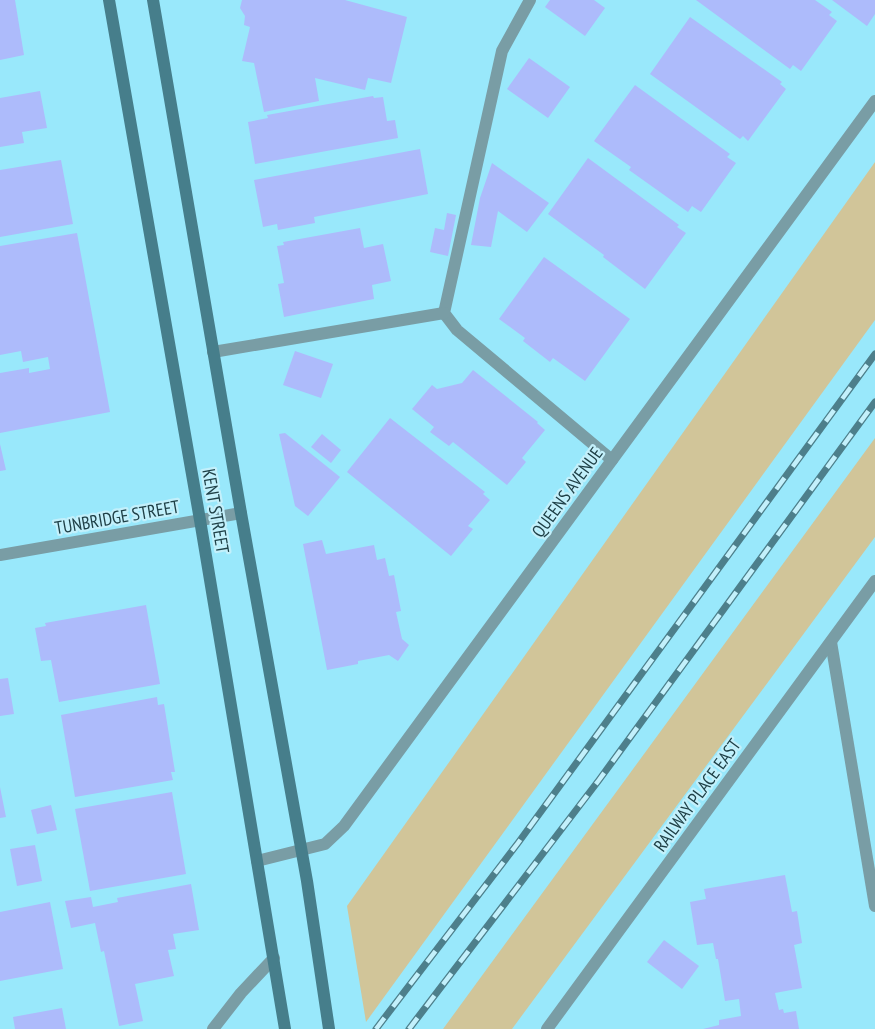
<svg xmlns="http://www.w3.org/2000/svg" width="875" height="1029" viewBox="0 0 875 1029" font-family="'PT Sans Narrow',sans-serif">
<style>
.green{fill:#d1c599}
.building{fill:#adbbfb}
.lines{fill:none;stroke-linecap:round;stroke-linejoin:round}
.lane{stroke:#799da5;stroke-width:12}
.street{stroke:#799da5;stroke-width:12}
.secondary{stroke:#467e8b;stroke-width:12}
.rail-casing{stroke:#4d7f8b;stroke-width:7}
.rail{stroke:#c3f0fb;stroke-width:4.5;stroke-dasharray:14;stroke-linecap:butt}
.labels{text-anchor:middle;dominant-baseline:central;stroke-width:4.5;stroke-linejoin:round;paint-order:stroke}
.street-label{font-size:18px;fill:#1f4047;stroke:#c3f0fb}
</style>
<rect width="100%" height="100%" fill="#99e8fb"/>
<g class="green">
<path d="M875,162V320L366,1022L347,906Z"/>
<path d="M875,438V537L512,1029H443Z"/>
</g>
<g class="building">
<path d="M0,0H15L24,55L0,60Z"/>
<path d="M242,0H345L407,17L391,83L368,78L365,90L315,78L319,101L264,112L254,63L242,61L250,27L244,25L245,16L240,8Z"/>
<path d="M550,0H594L605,8L585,36L545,7Z"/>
<path d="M696,0H815L832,12L829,15L837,21L801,71L793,65L790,69Z"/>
<path d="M832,0H875V14L867,26Z"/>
<path d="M690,17L782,82L780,84L786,89L748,141L743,136L740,139L650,74Z"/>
<path d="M529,58L570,87L548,118L507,89Z"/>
<path d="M635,85L730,154L727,157L736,163L701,212L692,206L688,212L629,170L631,167L594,141Z"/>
<path d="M40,91L47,128L22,132L24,143L0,147V98Z"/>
<path d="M373,96L374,98L383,97L387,121L395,120L398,138L255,164L248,122L268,118L267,115Z"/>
<path d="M420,149L428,194L314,217L315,223L278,230L277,224L263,227L254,180Z"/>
<path d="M588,158L679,225L677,227L686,233L645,289L603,257L604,255L548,214Z"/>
<path d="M61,160L73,224L0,237V170Z"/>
<path d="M492,163L549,203L527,232L498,211L491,247L471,245L480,198Z"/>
<path d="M447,213L456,215L448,256L430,252L435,228L444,230Z"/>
<path d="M360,228L364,248L383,244L391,281L372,285L374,299L284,317L278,284L284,283L277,246L284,245L283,242Z"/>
<path d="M77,233L110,412L0,433V373L29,368V373L50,369L48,357L23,362L21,351L0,355V246Z"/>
<path d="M544,257L630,319L585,381L553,358L550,362L523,341L525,338L499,319Z"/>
<path d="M295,351L333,364L321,398L283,385Z"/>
<path d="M473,370L538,422L537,423L545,430L522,458L526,462L507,485L453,442L449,446L430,432L434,427L412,409L432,385L437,389L462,383Z"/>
<path d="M390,418L485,492L483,494L490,500L468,526L473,529L451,556L347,472Z"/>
<path d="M285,433L340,477L308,516L295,506L279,434Z"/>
<path d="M322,434L341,450L331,463L311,447Z"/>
<path d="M0,444L6,470L0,471Z"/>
<path d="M322,540L326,554L374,545L377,560L385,558L389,576L394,575L401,611L396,612L402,639L409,645L398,661L389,655L358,661V664L327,670L303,544Z"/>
<path d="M146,605L160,684L59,702L51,660L41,661L35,628L46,626L45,623Z"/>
<path d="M8,678L14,714L0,716V679Z"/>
<path d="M157,697L158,705L164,704L175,772H171L173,780L75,797L61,715Z"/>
<path d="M0,787L6,817L0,818Z"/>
<path d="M172,792L186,874L90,891L75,809Z"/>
<path d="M51,805L57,830L37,834L31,810Z"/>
<path d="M35,845L42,881L17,886L10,849Z"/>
<path d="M785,875L792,912L797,911L802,943L794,945L802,988L775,993L779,1010L783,1009L784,1013L796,1011L799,1029H703L719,1025V1020L741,1016L739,999L725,1001L718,959H716L713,943L697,945L690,902L706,899L704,889Z"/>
<path d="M191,884L199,930L173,934L176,949L168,950L174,976L135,984L143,1021L119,1026L104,951L101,952L95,923L71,928L65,901L91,897L93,907L118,902L117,898Z"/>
<path d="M50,902L63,969L0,981V912Z"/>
<path d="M664,940L699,966L682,989L647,962Z"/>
<path d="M62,1008L66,1029H15L13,1017Z"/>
</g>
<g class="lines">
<g class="lane">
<path d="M530,0L502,51L444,313L457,330L612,460"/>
<path d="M213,352L444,313"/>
</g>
<g class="street">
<path d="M0,555L241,513"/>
<path d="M831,642L875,906"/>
<path d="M257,861L325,844L344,826L875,101"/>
<path d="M213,1029L241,993L274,958"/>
<path d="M547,1029L875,581"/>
</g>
<g class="secondary">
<path d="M109,0L200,520L285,1029"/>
<path d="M153,0L241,513L307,881L329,1029"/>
</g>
<g class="rail-casing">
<g id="rail">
<path d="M376,1029L518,843L875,354"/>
<path d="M409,1029L599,780L875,402"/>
</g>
</g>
<use href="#rail" class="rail"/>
</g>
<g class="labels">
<g class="street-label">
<text transform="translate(567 492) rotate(-54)">QUEENS AVENUE</text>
<text transform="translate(216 511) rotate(80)">KENT STREET</text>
<text transform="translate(117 517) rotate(-10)">TUNBRIDGE STREET</text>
<text transform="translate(697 795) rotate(-54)">RAILWAY PLACE EAST</text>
</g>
</g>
</svg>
